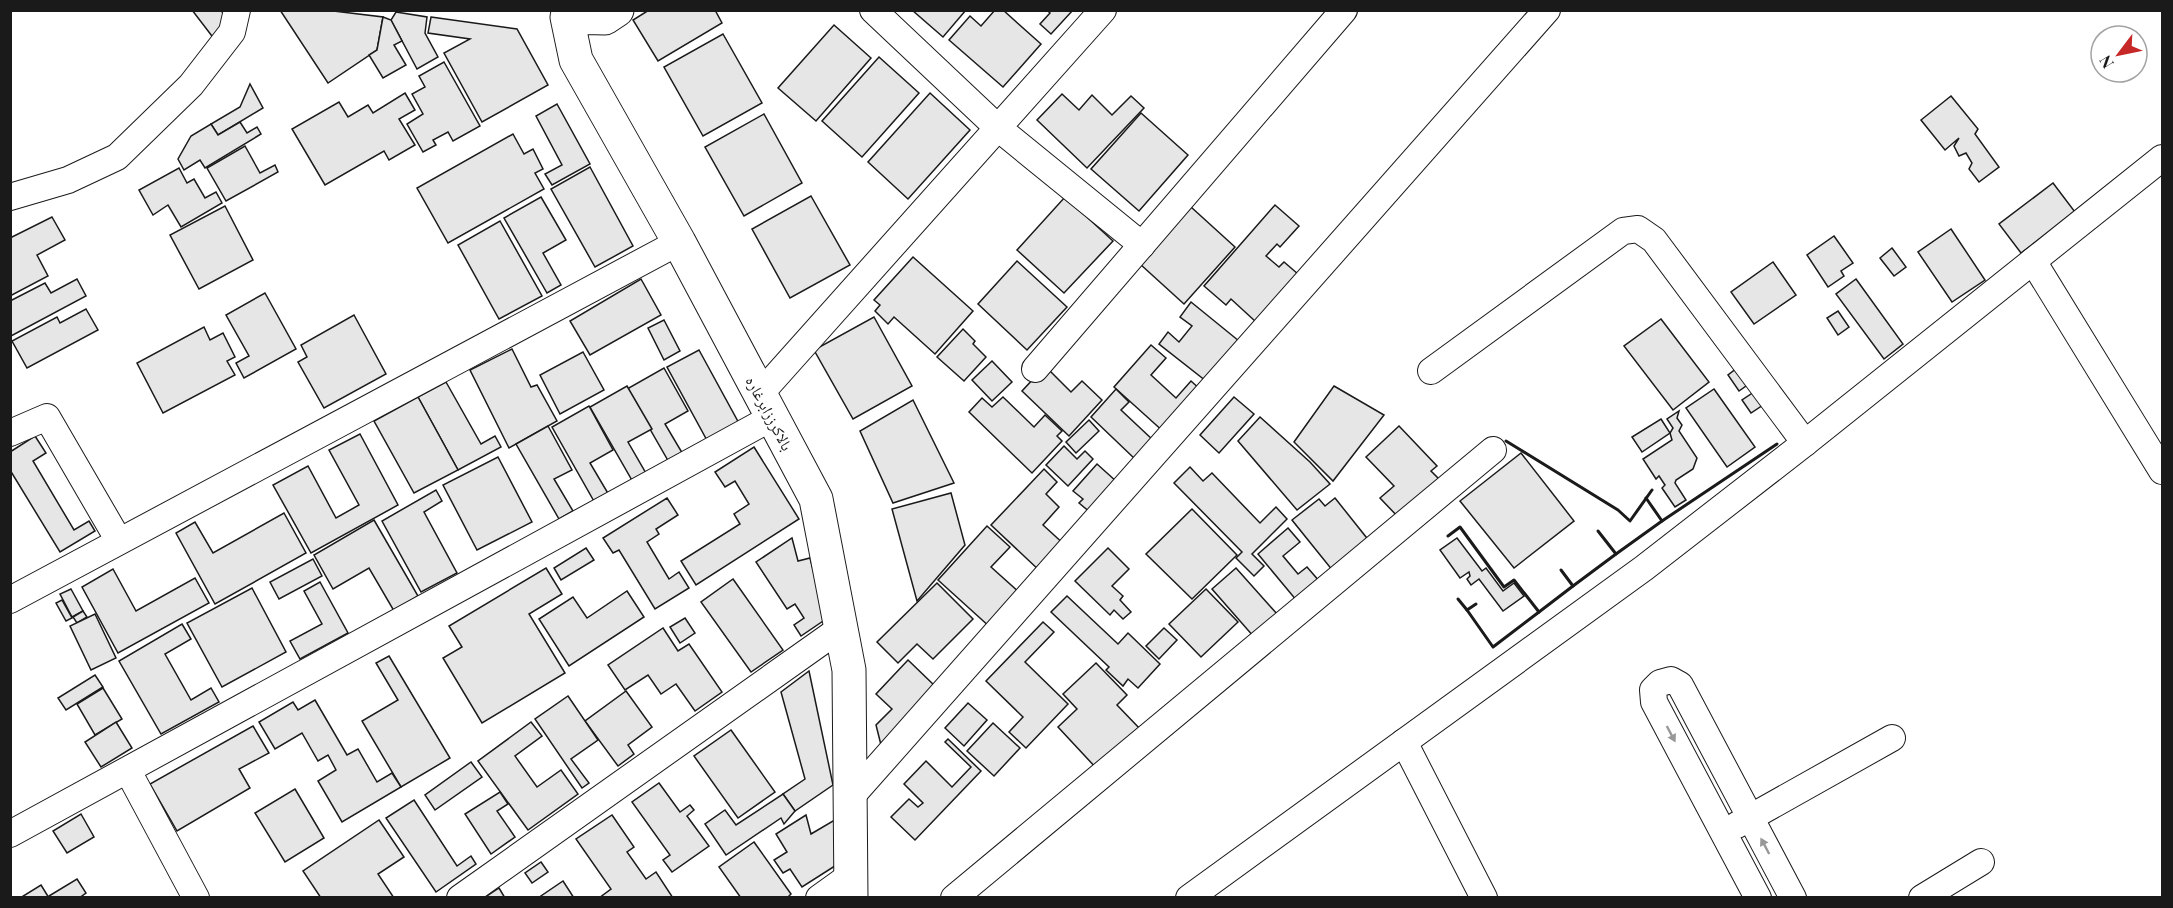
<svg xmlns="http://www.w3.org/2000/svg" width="2173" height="908" viewBox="0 0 2173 908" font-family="'Playfair Display','Noto Naskh Arabic',serif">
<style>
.building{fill:#e6e6e6;stroke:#1a1a1a;stroke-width:1.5}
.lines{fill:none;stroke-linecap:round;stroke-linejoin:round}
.minor-casing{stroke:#1a1a1a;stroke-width:28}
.tertiary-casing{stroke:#1a1a1a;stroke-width:35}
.minor{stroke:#fff;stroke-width:26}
.tertiary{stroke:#fff;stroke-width:33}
.wall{stroke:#1a1a1a;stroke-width:3}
.oneway{fill:#989898}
.labels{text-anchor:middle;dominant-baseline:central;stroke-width:4.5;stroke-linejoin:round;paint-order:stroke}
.street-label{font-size:16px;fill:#1a1a1a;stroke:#fff}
</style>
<rect width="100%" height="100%" fill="#fff"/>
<g class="building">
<path d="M192,10H221L225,17L215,40Z"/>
<path d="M280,10H325L383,17L377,50L328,83Z"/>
<path d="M649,10H715L722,23L658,61L633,20Z"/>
<path d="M912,10H966L943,37Z"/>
<path d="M995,10H1003L1041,44L1003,87L949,40L970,16L981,26Z"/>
<path d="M1047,10H1073L1051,34L1040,24L1050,13Z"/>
<path d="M396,12L427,17L425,33L438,57L417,69L391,20Z"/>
<path d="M383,17L391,20L402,41L394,45L406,65L383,78L369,55L377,50Z"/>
<path d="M431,17L517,29L548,85L482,122L444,53L470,39L428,33Z"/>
<path d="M834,25L871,58L816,121L778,88Z"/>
<path d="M723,34L762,103L703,136L664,67Z"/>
<path d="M879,57L919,93L862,157L822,121Z"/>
<path d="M444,62L480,126L453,141L448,132L433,140L436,145L423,152L407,124L423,114L412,94L425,87L419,76Z"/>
<path d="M250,84L263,108L218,135L211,124L240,107Z"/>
<path d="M405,93L415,110L399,119L415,145L389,160L384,151L325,185L292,129L339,102L348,117L368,105L373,113Z"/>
<path d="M930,93L970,130L908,199L868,162Z"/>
<path d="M1062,94L1079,110L1092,95L1112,115L1131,96L1144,108L1087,168L1037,120Z"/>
<path d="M1951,96L1978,129L1975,134L1999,167L1979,182L1969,169L1972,163L1966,153L1959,156L1954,146L1959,138L1945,150L1921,120Z"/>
<path d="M557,104L590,164L552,185L545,174L562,165L536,116Z"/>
<path d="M1141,113L1188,155L1139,211L1091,169Z"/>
<path d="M764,114L802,183L744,216L705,147Z"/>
<path d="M240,122L247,133L257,127L261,134L205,168L200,160L184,170L178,159L191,136L211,124L218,135Z"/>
<path d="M513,134L524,154L533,149L543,169L535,173L544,189L448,243L417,188Z"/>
<path d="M245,146L260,173L275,165L278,172L226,201L207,168Z"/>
<path d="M590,167L633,246L595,267L551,189Z"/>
<path d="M179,168L187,183L194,179L205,198L216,192L222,203L181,227L168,205L153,215L139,190Z"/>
<path d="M2053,183L2075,212L2021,253L1999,224Z"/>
<path d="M811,196L850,265L790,298L752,229Z"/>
<path d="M541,197L566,240L543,253L561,285L547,293L504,218Z"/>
<path d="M1065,197L1113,241L1064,293L1017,250Z"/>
<path d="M1275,205L1299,226L1280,247L1277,244L1266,256L1279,267L1284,262L1298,274L1256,322L1231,299L1226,305L1204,286Z"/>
<path d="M225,206L253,260L199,289L170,235Z"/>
<path d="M1191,207L1235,247L1184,304L1140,264Z"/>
<path d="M52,217L65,240L37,255L48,276L10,296V238Z"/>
<path d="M500,221L542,296L499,319L458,245Z"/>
<path d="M1951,229L1985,280L1952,302L1918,252Z"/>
<path d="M1834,236L1853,263L1841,271L1844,276L1828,287L1807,255Z"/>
<path d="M1892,248L1906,267L1894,276L1880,258Z"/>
<path d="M913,257L973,311L935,354L894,317L888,324L875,311L880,305L874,300Z"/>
<path d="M1017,261L1067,307L1027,350L978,304Z"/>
<path d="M1773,262L1796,295L1754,324L1731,292Z"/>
<path d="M77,279L86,296L11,336L10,301L45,283L51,293Z"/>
<path d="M641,279L661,315L590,355L570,321Z"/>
<path d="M1856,279L1903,344L1884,359L1836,294Z"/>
<path d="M265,293L296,349L244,378L236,363L249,356L226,315Z"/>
<path d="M1191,302L1239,341L1206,381L1159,344L1168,332L1179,342L1192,326L1180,317Z"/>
<path d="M86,309L98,330L27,368L12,341L57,317L60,323Z"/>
<path d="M1838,311L1849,327L1838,335L1827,318Z"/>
<path d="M354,315L386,374L324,408L298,362L307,357L301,345Z"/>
<path d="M874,317L912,386L853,419L814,350Z"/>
<path d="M1661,319L1709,382L1673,410L1624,346Z"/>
<path d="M664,320L680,351L664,360L648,328Z"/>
<path d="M204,327L210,340L223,333L235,357L227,361L235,375L163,413L137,363Z"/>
<path d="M963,329L975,341L973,344L986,357L964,381L937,357Z"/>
<path d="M1151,345L1166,358L1151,375L1176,398L1191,381L1202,391L1165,433L1114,387Z"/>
<path d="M512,349L531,387L537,385L557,421L509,448L470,370Z"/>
<path d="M699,350L741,427L709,444L667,367Z"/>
<path d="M583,352L604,390L560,414L540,375Z"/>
<path d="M992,361L1012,382L992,401L972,380Z"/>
<path d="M1741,365L1753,381L1739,391L1728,375Z"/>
<path d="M664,368L688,411L665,424L684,456L670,464L627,389Z"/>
<path d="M1049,370L1071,392L1082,381L1102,400L1069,436L1022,391L1037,375Z"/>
<path d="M446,382L481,444L495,436L501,447L458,470L418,397Z"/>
<path d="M627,386L652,429L628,442L647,475L633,482L590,407Z"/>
<path d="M1334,386L1384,415L1333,481L1294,442Z"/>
<path d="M1116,389L1129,402L1121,410L1154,441L1136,460L1091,417Z"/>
<path d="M1714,389L1755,447L1727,467L1686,408Z"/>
<path d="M1754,392L1763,405L1751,413L1742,400Z"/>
<path d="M418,397L458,470L414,493L374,421Z"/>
<path d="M1003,397L1034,427L1045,415L1062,431L1057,436L1062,441L1032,473L969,412L982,398L992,407Z"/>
<path d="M1234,397L1254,414L1219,453L1200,435Z"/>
<path d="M913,400L954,483L893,503L860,431Z"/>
<path d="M589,406L613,450L590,463L609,495L595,503L552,427Z"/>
<path d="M1679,411L1677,418L1682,425L1679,431L1697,458L1693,469L1676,480L1675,483L1686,500L1675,507L1662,488L1665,485L1659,476L1656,479L1643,459L1672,440L1670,433L1673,428L1667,419Z"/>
<path d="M1260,417L1310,462L1330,484L1297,510L1238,441Z"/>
<path d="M1661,419L1670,433L1642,452L1632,437Z"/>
<path d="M1089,420L1099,431L1076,453L1066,442Z"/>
<path d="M548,426L572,470L554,479L573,511L559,519L516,444Z"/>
<path d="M1399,426L1437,466L1431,471L1441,481L1400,519L1380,498L1394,486L1366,457Z"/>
<path d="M360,434L398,505L311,553L273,485L308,466L336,518L359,505L329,450Z"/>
<path d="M35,436L46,453L33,461L74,530L89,521L95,531L60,552L10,470V452Z"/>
<path d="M1064,446L1077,459L1085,451L1093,459L1068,486L1046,465Z"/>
<path d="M754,447L799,519L696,585L681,561L740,524L734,514L749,504L735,481L725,487L715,472Z"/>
<path d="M1521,453L1574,521L1514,568L1460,501Z"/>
<path d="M498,457L532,522L477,550L443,485Z"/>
<path d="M1097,464L1117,482L1091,513L1079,503L1083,499L1073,491Z"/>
<path d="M1190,467L1203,481L1212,473L1260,523L1276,507L1287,519L1252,554L1264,566L1254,576L1236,558L1242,552L1174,483Z"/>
<path d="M1044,469L1057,482L1046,494L1059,507L1043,525L1066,546L1041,572L991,525Z"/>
<path d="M436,490L442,501L424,512L457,573L421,592L382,521Z"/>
<path d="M951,493L965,545L917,601L892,509Z"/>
<path d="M667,498L678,515L656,529L659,534L647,542L669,579L679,572L689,588L655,609L619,550L613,553L603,538Z"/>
<path d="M1335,498L1370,542L1333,571L1292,520L1319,499L1325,506Z"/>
<path d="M1192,509L1237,555L1192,599L1146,554Z"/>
<path d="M284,513L306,553L215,604L176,533L195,522L213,553Z"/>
<path d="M374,520L418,596L394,611L369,568L333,589L314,555Z"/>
<path d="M987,526L1010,547L991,567L1021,594L991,628L938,580Z"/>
<path d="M1288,528L1300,542L1283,556L1298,574L1307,567L1320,582L1297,601L1258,554Z"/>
<path d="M792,538L798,561L810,558L826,619L801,636L794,625L804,618L795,604L787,609L756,562Z"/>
<path d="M1457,538L1482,571L1486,568L1503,591L1514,583L1524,596L1503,611L1479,579L1471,585L1467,579L1470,576L1469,572L1460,578L1440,550Z"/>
<path d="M586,548L594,560L561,580L554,568Z"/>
<path d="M1108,548L1129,569L1112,586L1123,596L1120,600L1131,612L1123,619L1114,610L1110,615L1075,581Z"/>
<path d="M313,559L322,576L279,599L270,582Z"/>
<path d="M546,568L562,594L529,614L565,673L482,723L443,658L462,647L449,626Z"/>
<path d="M1236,568L1278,615L1254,637L1212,589Z"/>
<path d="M113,569L136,611L195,578L209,603L118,653L82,587Z"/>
<path d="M733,579L783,650L751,672L701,602Z"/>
<path d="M320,582L348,633L300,659L290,641L322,624L304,591Z"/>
<path d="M937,583L973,619L933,659L917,644L898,663L877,642Z"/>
<path d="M252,588L286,652L222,687L187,623Z"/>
<path d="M71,589L83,611L72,617L60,594Z"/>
<path d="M1206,589L1238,622L1201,657L1169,624Z"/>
<path d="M627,591L644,617L569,666L539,619L573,597L587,618Z"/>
<path d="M1067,596L1118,644L1128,633L1160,664L1138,688L1128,679L1123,686L1106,670L1109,667L1051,612Z"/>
<path d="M62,600L72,618L66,621L56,603Z"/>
<path d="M83,611L87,617L77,623L73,617Z"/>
<path d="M95,614L116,658L91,670L70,626Z"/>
<path d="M685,618L695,633L680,643L670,627Z"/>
<path d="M1043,622L1054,632L1025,662L1068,704L1026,748L1009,732L1023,717L986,681Z"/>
<path d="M182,624L191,639L165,654L191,700L211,688L219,702L161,734L119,661Z"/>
<path d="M663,628L678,651L689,644L722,692L695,711L676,684L661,694L648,675L625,690L608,665Z"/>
<path d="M1164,628L1177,640L1159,659L1146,646Z"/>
<path d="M389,656L450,758L401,787L362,721L398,700L376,663Z"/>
<path d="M908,660L936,687L881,745L876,725L892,709L876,694Z"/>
<path d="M1096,663L1127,695L1117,705L1141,730L1098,770L1058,727L1077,709L1063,694Z"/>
<path d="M809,671L833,785L795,811L783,794L805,779L781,692Z"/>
<path d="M95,675L103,687L66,710L58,698Z"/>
<path d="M103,688L122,719L95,735L77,704Z"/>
<path d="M626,691L652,727L628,745L634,754L618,766L585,721Z"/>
<path d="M568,696L598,740L571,759L589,783L582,788L535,719Z"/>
<path d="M315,700L347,755L358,749L377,782L392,773L401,787L342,822L318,781L336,770L328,755L318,761L302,733L275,749L259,722L293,702L298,710Z"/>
<path d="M968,703L987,720L964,746L945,728Z"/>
<path d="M116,722L132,748L101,767L85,742Z"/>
<path d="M531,722L542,736L515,756L537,787L561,770L578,794L528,830L478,761Z"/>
<path d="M993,723L1020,748L994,776L967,751Z"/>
<path d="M253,726L269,753L239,769L250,788L177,831L150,784Z"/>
<path d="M731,730L775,792L738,818L694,756Z"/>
<path d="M948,739L981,771L915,840L891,817L909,799L918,807L923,803L904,784L926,761L952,787L971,767L945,742Z"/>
<path d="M471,762L482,777L435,810L425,795Z"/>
<path d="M659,783L680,812L690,805L694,810L687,816L709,846L672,872L663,860L670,855L632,802Z"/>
<path d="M295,789L324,838L285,862L255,813Z"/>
<path d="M500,792L508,804L497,811L515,837L491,854L465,814Z"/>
<path d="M783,794L795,811L784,824L781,818L726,855L705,824L725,810L736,825Z"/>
<path d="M414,800L457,866L471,856L476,864L436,892L386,818Z"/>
<path d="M81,814L94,837L67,853L53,831Z"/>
<path d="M612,815L634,847L627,852L646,879L656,872L673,898H599L611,889L576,839Z"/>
<path d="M806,815L811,834L838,818V864L802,887L790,869L783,873L774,860L787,852L776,834Z"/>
<path d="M379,820L404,857L378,874L394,898H321L303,871Z"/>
<path d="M754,842L791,894L787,898H741L719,867Z"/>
<path d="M541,862L548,872L532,883L525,873Z"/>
<path d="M77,879L86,893L79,898H49V896Z"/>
<path d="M563,881L574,898H538Z"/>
<path d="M41,885L49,898H20Z"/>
<path d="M499,888L505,898H484Z"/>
</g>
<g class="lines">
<g class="minor-casing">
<g id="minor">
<path d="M873,10L998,128L1142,245"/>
<path d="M10,197L68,180L117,157L191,85L232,32L237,10"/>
<path d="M2033,261L2162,471"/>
<path d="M1035,369L1344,10"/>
<path d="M1431,371L1623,231L1638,229L1654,240L1805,443"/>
<path d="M760,394L1103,10"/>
<path d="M10,433L47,417L119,541"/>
<path d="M10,600L679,242"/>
<path d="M1404,742L1484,898"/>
<path d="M128,771L196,898"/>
<path d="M850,798L1547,10"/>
<path d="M1737,825L1892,738"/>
<path d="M10,834L773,417"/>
<path d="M460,898L841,628"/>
<path d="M819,898L851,875"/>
<path d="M954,898L1493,450"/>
<path d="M1189,898L1644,568L1805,443L2162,158"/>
<path d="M1758,898L1654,702L1653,690L1660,683L1671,680L1680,685L1793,898"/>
<path d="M1922,898L1981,862"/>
</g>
</g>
<g class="tertiary-casing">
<path id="tertiary" d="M617,10L605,18L567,17L576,60L679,242L816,499L849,670L851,898"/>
</g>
<use href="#minor" class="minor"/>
<use href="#tertiary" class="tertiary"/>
<g class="wall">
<path d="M1506,441L1618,510L1630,521L1652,490"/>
<path d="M1662,521L1777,444"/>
<path d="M1448,536L1460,527L1504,587L1514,580L1539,612L1493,647L1467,610"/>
<path d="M1616,554L1662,521L1646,498"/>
<path d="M1573,586L1616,554L1598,531"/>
<path d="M1458,599L1467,610L1476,604"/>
<path d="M1539,612L1573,586L1561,570"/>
</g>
</g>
<defs><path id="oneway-solid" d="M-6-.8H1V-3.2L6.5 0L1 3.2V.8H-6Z" transform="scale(1.5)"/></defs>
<g class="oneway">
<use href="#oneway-solid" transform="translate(1671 734) rotate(62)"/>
<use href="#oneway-solid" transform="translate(1765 846) rotate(-118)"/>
</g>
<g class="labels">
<g class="street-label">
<text transform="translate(770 413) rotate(62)">بالاکرززابرغاره</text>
</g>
</g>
<rect width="2173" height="908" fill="none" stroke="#1a1a1a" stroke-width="24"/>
<g transform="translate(2119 54) rotate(238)"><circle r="28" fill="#ffffff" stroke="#a3a3a3" stroke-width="1.5"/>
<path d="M0-4.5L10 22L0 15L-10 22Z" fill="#c62828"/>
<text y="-9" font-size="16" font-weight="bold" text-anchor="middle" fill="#1a1a1a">N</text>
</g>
</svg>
